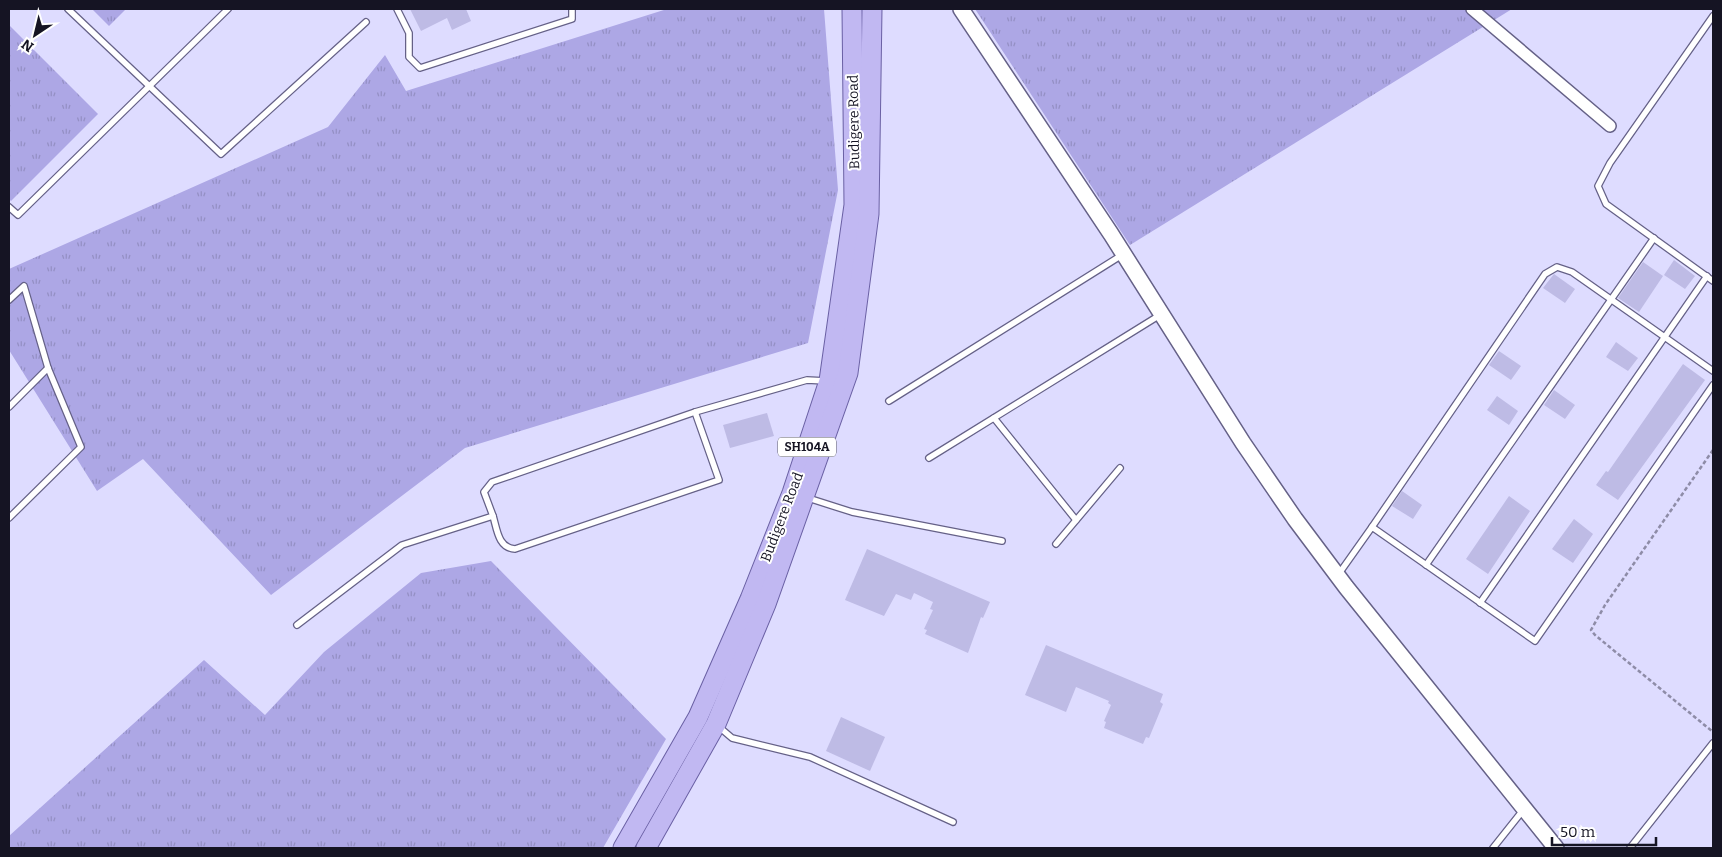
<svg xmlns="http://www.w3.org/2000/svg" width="1722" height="857" viewBox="0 0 1722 857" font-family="Bitter,serif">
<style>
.grass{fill:url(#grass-tufts)}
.building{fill:#bebbe5}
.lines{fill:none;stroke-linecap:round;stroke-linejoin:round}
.service-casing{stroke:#656187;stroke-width:8}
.minor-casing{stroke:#656187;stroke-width:14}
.tertiary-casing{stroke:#656187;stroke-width:18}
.primary-casing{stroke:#6a60a4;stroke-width:21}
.path{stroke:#8e8ca7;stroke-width:2.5;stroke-dasharray:4 2.5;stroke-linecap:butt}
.service{stroke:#fff;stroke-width:5.5}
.minor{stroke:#fff;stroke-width:11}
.tertiary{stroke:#fff;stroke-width:15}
.primary{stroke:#c1b8f2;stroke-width:19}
.labels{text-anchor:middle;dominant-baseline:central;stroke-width:4;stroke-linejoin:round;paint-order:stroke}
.shield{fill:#fff;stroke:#5b5a65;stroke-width:1}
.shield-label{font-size:12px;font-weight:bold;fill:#151423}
.street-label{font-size:14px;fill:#151423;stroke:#fff}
</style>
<defs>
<pattern id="grass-tufts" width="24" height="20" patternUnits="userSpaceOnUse" patternTransform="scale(1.25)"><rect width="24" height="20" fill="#ada7e5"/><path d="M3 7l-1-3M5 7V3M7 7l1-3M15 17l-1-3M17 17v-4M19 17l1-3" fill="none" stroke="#948fc4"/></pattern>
</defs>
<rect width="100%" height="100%" fill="#dedcff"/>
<g class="grass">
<path d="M92,9H126L109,26Z"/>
<path d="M667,9H824L838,190L808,343L465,448L271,595L143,459L97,491L9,350V269L328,127L385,55L406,91Z"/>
<path d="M975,9H1512L1130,245Z"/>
<path d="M9,25L98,114L11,201L9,199Z"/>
<path d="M491,561L666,739L603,848H9V836L204,660L265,715L324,652L421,573Z"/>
</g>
<g class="building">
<path d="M410,9H466L471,21L452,30L447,18L421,31Z"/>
<path d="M1674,260L1695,276L1685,289L1664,275Z"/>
<path d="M1643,262L1663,276L1639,312L1618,298Z"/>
<path d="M1554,274L1575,289L1565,303L1543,288Z"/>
<path d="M1616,342L1638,358L1628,371L1606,357Z"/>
<path d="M1499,351L1521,366L1511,380L1489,365Z"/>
<path d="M1683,364L1705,380L1618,500L1596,485L1606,471L1608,472Z"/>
<path d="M1554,390L1575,405L1565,419L1544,405Z"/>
<path d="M1497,396L1518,411L1509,425L1487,410Z"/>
<path d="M767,413L774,436L730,448L723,425Z"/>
<path d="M1402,491L1422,505L1413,519L1392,506Z"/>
<path d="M1509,496L1530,511L1488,574L1466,559Z"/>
<path d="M1574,519L1593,534L1573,563L1552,549Z"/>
<path d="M867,549L990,602L983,618L981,617L968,653L925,634L927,630L924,629L933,610L930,609L933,602L914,593L911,600L896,594L884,616L845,600Z"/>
<path d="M1046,645L1163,694L1160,702L1163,704L1149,738L1146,737L1143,744L1104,728L1106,722L1104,721L1111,705L1108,703L1109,701L1076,687L1066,712L1025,695Z"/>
<path d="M841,717L885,737L870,771L826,751Z"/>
</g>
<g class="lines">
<g class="service-casing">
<g id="service">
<path d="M68,9L221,154L366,22"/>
<path d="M397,9L409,33V57L420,68L572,19V9"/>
<path d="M1713,16L1610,163L1598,186L1606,204L1713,281"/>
<path d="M9,207L18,215L228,9"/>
<path d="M9,300L24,286L48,368L81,447L9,518"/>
<path d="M889,401L1122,255"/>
<path d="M9,407L48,368"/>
<path d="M994,418L1076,520"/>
<path d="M929,458L1160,315"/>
<path d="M808,498L852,512L1002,541"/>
<path d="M493,516C497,529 498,548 515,549L719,480L695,412"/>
<path d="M1372,527L1545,274L1557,267L1572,272L1713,371"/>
<path d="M1056,544L1120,468"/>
<path d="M1426,565L1654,238"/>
<path d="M1338,575L1372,527L1535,641L1713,385"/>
<path d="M1480,603L1707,276"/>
<path d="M297,625L402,545L493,516L484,492L492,482L695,412L807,380L826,381"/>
<path d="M718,726L732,738L810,757L953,822"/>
<path d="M1493,848L1524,809"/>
<path d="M1630,848L1713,743"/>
</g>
</g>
<g class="minor-casing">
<path id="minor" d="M1472,9L1610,126"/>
</g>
<g class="tertiary-casing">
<path id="tertiary" d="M961,9L1111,234L1243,443L1295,519L1346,587L1556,848"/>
</g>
<g class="primary-casing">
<g id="primary">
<path d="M623,848L698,717L750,599L792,493L829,381L854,205L852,9"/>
<path d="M646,848L716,724L766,604L848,373L869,214L872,9"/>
</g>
</g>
<path class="path" d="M1713,450L1605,605L1591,630L1595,635L1713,732"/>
<use href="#service" class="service"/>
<use href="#minor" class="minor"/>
<use href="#tertiary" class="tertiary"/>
<use href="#primary" class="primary"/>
</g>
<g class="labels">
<rect class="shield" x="778" y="437.5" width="58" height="19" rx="4"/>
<g class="shield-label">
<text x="807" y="447">SH104A</text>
</g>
<g class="street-label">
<text transform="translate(854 122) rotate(-91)">Budigere Road</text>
<text transform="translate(782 517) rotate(-69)">Budigere Road</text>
</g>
</g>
<rect width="1722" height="857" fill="none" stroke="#151423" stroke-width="20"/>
<g transform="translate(35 35) rotate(215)" stroke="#ffffff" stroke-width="4" paint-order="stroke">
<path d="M0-4L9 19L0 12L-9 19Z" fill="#151423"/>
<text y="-8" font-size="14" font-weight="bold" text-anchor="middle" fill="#151423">N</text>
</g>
<path d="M1552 837v8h104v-8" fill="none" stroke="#151423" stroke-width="2.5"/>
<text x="1560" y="837" font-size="15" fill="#151423" stroke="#ffffff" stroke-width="4" paint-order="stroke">50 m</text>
</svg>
